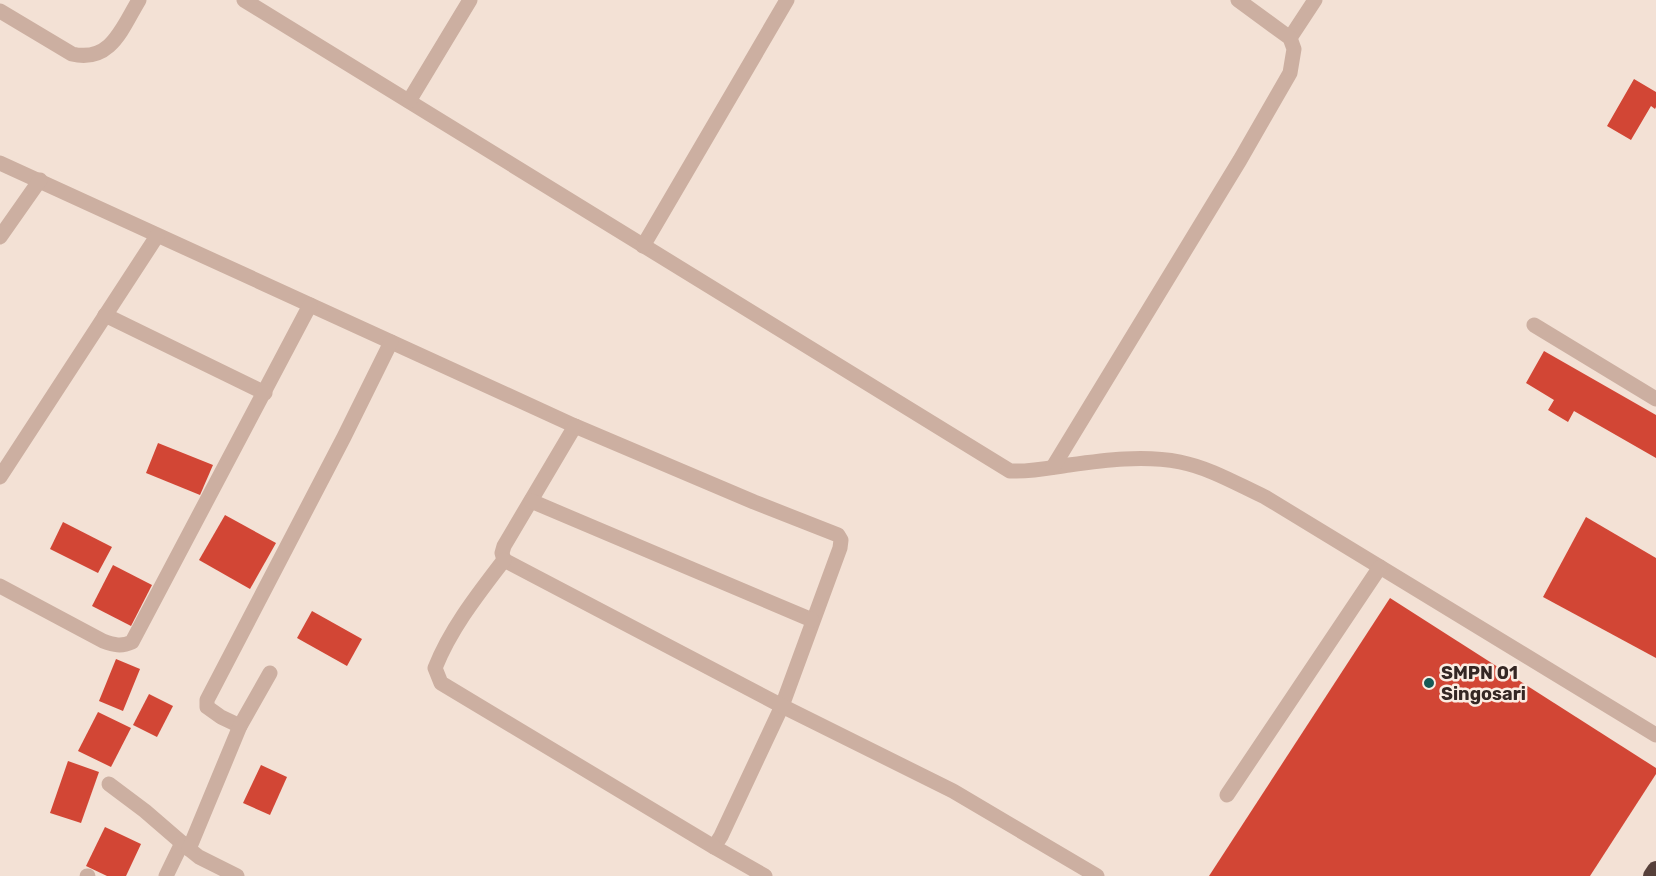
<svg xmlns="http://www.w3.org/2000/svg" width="1656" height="876" viewBox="0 0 1656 876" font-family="Rubik,sans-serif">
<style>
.building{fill:#d24635}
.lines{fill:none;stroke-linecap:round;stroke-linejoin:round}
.minor{stroke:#ccafa1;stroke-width:15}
.highway{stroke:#57403a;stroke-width:18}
.poi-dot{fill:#165a56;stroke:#fbece2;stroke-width:2}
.labels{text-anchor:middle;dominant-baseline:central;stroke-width:5;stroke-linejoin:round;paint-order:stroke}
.poi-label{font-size:18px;font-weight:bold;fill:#352724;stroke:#fbece2;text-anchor:start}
</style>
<rect width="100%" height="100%" fill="#f3e1d5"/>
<g class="building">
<path d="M1634,79L1656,92V107L1655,109L1651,106L1631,140L1607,126Z"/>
<path d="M1544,351L1656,415V458L1574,411L1568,422L1548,410L1554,400L1526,383Z"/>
<path d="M158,443L213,465L200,495L146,473Z"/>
<path d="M225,515L276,543L250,589L199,560Z"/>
<path d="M1586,517L1656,558V658L1543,597Z"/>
<path d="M63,522L112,547L98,573L50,549Z"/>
<path d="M113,565L152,585L131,626L92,606Z"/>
<path d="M1390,598L1656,768V774L1590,876H1209Z"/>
<path d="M312,611L362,639L347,666L297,638Z"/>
<path d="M116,659L140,669L123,711L99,701Z"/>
<path d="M149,694L173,706L157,737L133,725Z"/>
<path d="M98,712L131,728L111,767L78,751Z"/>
<path d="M68,761L99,772L81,823L50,813Z"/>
<path d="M261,765L287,777L270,815L243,803Z"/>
<path d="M105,827L141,844L126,876H107L86,866Z"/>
</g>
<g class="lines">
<g class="minor">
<path d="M244,0L1010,471C1031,472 1049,468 1069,465C1105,460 1144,455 1180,462C1210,468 1237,484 1265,497L1656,735"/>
<path d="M0,11L72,54C111,63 122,28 139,0"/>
<path d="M1290,38L1315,0"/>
<path d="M409,101L470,0"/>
<path d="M0,163L575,426L754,502L838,535L841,540L840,548L782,706L721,836L714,847L765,876"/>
<path d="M0,237L40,180"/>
<path d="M643,246L787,0"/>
<path d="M105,315L265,393"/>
<path d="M1534,325L1656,399"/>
<path d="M575,426L504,546L502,553L504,560L782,706L953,791L1097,876"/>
<path d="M1053,467L1240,160L1290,73L1294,49L1290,38L1238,0"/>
<path d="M0,477L157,236"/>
<path d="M531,501L812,620"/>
<path d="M504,560C478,594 451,628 435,668L441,683L714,847"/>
<path d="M0,586L103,641C114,645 121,647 132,642L310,305"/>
<path d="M240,726L221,717L207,707V700L344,437L391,342"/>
<path d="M109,784L145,811L189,849"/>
<path d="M1227,795L1380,567"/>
<path d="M87,876H88"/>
<path d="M166,876L182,843"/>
<path d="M237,876L199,857L189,849L240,726L270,673"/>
</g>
<path class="highway" d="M1652,876L1656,870"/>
</g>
<circle class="poi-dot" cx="1429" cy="683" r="6"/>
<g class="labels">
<g class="poi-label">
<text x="1441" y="673">SMPN 01<tspan x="1441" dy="21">Singosari</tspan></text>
</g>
</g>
</svg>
